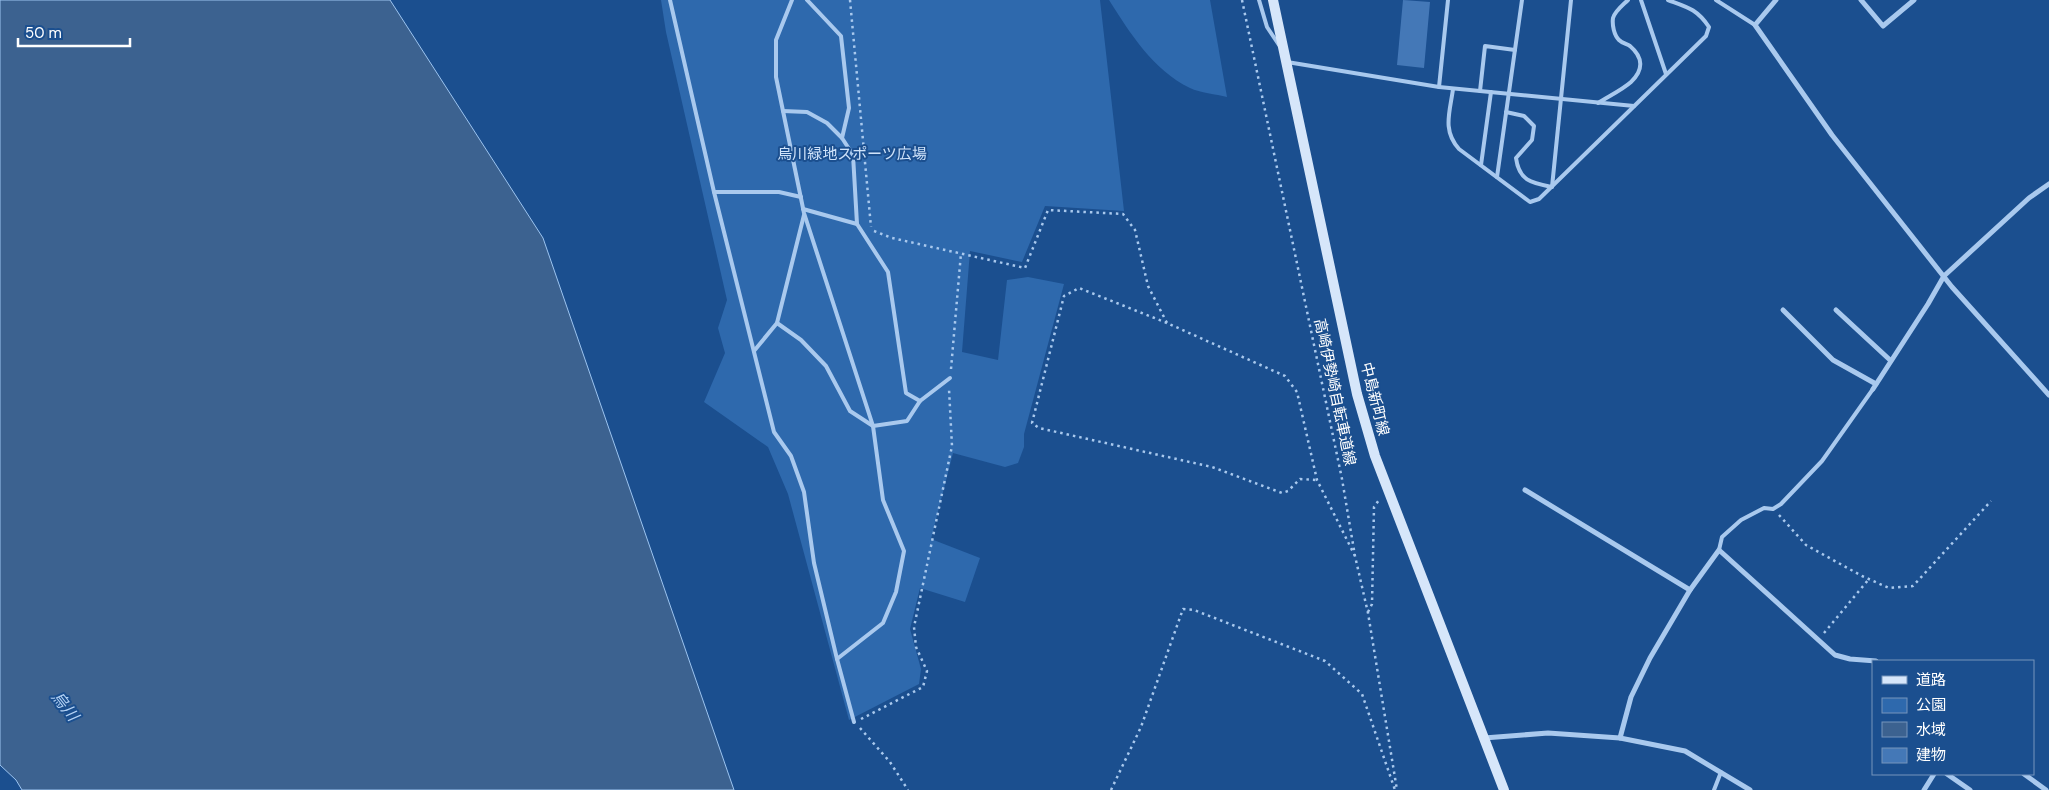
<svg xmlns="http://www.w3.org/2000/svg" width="2049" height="790" viewBox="0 0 2049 790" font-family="'DM Sans','Noto Sans JP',sans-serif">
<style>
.green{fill:#2e69ad}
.water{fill:#3c6290;stroke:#9cc4f0}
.building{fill:#4478b7}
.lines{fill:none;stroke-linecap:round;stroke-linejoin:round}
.path{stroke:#a9c9ee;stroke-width:2.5;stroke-dasharray:2.5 4;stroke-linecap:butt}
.lane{stroke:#a9c9ee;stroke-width:4}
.street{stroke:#a9c9ee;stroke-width:5}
.secondary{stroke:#d6e6fa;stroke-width:10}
.labels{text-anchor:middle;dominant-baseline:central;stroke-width:4;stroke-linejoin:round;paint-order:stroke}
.park-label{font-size:15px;fill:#cfe3fa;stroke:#1b4f8f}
.street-label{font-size:15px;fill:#fff;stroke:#1b4f8f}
.water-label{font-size:16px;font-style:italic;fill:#b5d3f5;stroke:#1b4f8f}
</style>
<rect width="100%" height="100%" fill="#1b4f8f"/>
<g class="green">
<path d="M661,0H1100L1124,211L1045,206L1022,262L970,251L962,352L998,360L1007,280L1028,277L1064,284L1024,434V447L1018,463L1005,467L953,453L931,539L980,558L965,602L920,588L910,629L921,669L919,684L849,720L788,494L768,447L704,402L725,353L718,328L727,300L666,32Z"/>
<path d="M1109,0H1210L1227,97C1216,94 1200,93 1190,88C1153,70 1130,33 1109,0Z"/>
</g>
<path class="water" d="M0,0H390L543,238L734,790H22L16,780L0,765Z"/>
<path class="building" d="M1403,0L1430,2L1424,68L1397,65Z"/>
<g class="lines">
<g class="path">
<path d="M850,0L871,227"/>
<path d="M1242,0L1342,479L1355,556L1368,613L1397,790"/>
<path d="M874,231L892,238L1025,268L1048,210L1123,214L1135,230L1148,286L1167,323L1285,376L1297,392L1317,480L1355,556"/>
<path d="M1167,323L1079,288L1064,296L1032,423L1039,428L1212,467L1282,493L1288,491L1300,479L1317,480"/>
<path d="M951,369L961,253"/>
<path d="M1779,515L1806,545L1862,576L1889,588L1913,586L1991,501"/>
<path d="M1368,612L1372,604L1374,507L1379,500"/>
<path d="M1824,633L1869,579"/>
<path d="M861,719L923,687L927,671L916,647L914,627L952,446L949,389"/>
<path d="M860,728L890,762L908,790"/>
<path d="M1111,790L1141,727L1183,609L1194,610L1325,661L1362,694L1395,790"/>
</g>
<g class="lane">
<path d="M670,0L714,192L774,432L791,456L804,492L814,563L837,659L854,722"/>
<path d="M792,0L776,40V77L804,213L873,426L883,500L904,551L896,592L883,623L837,659"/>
<path d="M807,0L841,36L849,108L842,138"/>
<path d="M1259,0L1267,27L1279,45"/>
<path d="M1641,0L1666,74"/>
<path d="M1716,0L1755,25"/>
<path d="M1287,62L1439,87L1634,106"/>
<path d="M1439,87L1448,0"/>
<path d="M1453,89C1450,112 1442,130 1459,149L1530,202L1539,199L1706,36L1709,27C1697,9 1687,7 1668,0"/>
<path d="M1480,91L1485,46L1515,50"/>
<path d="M1598,103C1609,96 1622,90 1631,82C1644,70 1643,57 1630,46C1627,44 1622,43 1619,40C1614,35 1612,25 1613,18C1615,11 1623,5 1628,0"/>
<path d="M783,111L807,112L827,123L842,138L853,155L857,224"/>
<path d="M1506,112L1524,116L1534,126L1532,140L1516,158C1519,181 1532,183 1552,187L1571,0"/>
<path d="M1481,165L1491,92"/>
<path d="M1497,177L1522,0"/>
<path d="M714,192H779L801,197"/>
<path d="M803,209L857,224L888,272L906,393L920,401"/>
<path d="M777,323L801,340L826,366L850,411L873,426L907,421L920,401L950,378"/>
<path d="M754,351L777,323L804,215"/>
<path d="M1719,550L1722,537L1741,520L1764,508L1773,509L1781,504L1822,461L1873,389"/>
<path d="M1714,790L1721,772"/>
</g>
<g class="street">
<path d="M1776,0L1755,25L1832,135L1952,287L2049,395"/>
<path d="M1861,0L1883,26L1914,0"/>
<path d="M1783,310L1833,360L1876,384"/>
<path d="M1836,310L1890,360"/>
<path d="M1873,389L1928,304L1944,276L2029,198L2049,184"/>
<path d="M1525,490L1690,590"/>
<path d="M1484,738L1548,733L1620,738L1685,751L1750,790"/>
<path d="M1620,738L1631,697L1650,658L1690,590L1719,550L1835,655L1850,659L1876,661"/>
<path d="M1947,774L1970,790"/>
<path d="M2024,774L2046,790"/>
<path d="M1924,790L1934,774"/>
</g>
<path class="secondary" d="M1273,0L1357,394L1375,456L1504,790"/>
</g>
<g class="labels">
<g class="park-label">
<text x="852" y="154">烏川緑地スポーツ広場</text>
</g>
<g class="street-label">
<text transform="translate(1335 392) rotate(78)">高崎伊勢崎自転車道線</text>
<text transform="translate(1375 399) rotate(76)">中島新町線</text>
</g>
<g class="water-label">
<text transform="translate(65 706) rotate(52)">烏川</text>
</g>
</g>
<rect x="1872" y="660" width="162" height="115" fill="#1b4f8f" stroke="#7695bc"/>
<rect x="1882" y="676" width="25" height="8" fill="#d6e6fa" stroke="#7695bc"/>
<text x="1916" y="685" font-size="15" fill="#ffffff">道路</text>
<rect x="1882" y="698" width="25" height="15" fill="#2e69ad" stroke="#7695bc"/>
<text x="1916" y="710" font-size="15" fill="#ffffff">公園</text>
<rect x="1882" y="722" width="25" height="15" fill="#3c6290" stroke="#7695bc"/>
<text x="1916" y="735" font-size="15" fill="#ffffff">水域</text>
<rect x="1882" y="748" width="25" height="15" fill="#4478b7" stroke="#7695bc"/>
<text x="1916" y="760" font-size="15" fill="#ffffff">建物</text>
<path d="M18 38v8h112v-8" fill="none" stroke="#ffffff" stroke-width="2.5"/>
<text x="25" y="38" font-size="15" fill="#ffffff" stroke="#1b4f8f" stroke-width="4" paint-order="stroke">50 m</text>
</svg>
